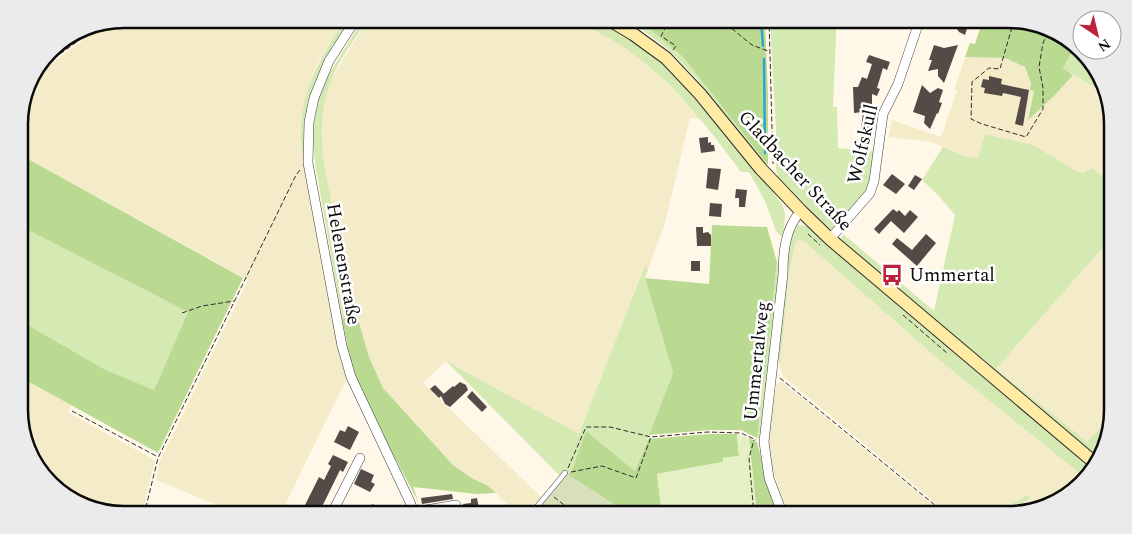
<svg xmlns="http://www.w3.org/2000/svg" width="1132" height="534" viewBox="0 0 1132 534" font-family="Spectral,serif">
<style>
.farmland{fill:#f4ecc9}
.green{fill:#d5e9b3}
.forest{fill:#bada92}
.cemetery{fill:#d8e0bb}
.pitch{fill:#e6f0c5}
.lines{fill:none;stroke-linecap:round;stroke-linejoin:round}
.stream{stroke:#33a2cf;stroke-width:2.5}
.building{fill:#544b47}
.lane-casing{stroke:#3e3e3e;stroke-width:5.5}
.street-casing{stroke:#3e3e3e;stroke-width:10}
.secondary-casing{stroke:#2d2d2d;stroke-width:14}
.path{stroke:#2d2d2d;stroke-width:1;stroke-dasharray:5 2.5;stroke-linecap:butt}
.lane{stroke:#fff;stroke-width:4.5}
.street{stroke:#fff;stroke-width:9}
.secondary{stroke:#ffeba4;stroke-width:12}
.labels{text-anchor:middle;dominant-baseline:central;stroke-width:5;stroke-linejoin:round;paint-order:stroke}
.street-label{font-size:19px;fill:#0b0b0b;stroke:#fff}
.poi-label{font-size:19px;fill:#0b0b0b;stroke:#fff;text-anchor:start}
.rim{fill:none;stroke:#0b0b0b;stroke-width:2.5}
</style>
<rect width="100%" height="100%" fill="#fff8e9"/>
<g class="farmland">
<path d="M123,19H345L319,60L314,72L303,108L301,136L307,178L333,324L347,378L280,515H242L156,480L160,461L248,280L19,154V116L29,80L79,43L103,23Z"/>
<path d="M368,19H574L614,40L649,65L701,119L690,118L665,223L648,270L644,266L579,435L446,361L423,383L541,497L526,515H519L487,485L473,479L453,465L383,388L369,357L356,312L326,176L322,148L321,123L324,102L331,80Z"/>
<path d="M965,57L1005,58L1025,67L1031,83L1030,90L1034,91L1028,119L1055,95L1073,75L1106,95L1112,109L1113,182L1091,168L1084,173L1078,172L1033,145L985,134L978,158L967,157L931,142L888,137L892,120L941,137L957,91L954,90Z"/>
<path d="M1113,236V414L1087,443L996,369Z"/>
<path d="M799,240L805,242L938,359L1084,477L1067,497L1015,515H1004L1031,499L1027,495L994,515H950L783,376L780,366L789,273L795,244Z"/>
<path d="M20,377L71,405L69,413L155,460L142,515H123L83,507L41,475L20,425Z"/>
<path d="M782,382L945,515H788L770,461L768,442L769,423L777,384Z"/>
</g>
<g class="green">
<path d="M345,19H352L319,73L308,101L303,156C294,101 317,63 345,19Z"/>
<path d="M363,19H368C355,39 339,59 331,81C313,127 325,173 336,219C342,250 349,281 356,312L342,319L315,163L312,133L318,100L328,76Z"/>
<path d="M574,19H598L639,43L669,69L767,183L783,206L785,215L783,238L776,231L765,201L749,172H741C711,131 675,84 633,54C615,40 594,30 574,19Z"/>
<path d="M623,19H634L651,30L683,57L768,165L759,159L713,102L698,80L669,50L644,31Z"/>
<path d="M770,19H836V38L833,107H837L838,148L874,151L869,187L835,228L828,230L780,181L776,170V130Z"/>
<path d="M1075,47L1091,59L1106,95L1063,68Z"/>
<path d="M985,134L1033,145L1078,172L1084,173L1091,168L1113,182V236L996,369L1087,442L1113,414L1105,451L1098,459L989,368V364L983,358L978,359L841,239L843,234L934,311L955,215L939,196L922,180L943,147L967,157L978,158Z"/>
<path d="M798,225L806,226L983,376L1093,466L1084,477L938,359L805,242L799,240L795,244L789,273L780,366L778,357L790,239L793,231Z"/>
<path d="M30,231L188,312L154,390L104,369L19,320V249Z"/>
<path d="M777,262L779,270L763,426L760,438H757L758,421Z"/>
<path d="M645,265L648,270L645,278L673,373L635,471L586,431L571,472L532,515H526L560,476L446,361L579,434Z"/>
<path d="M1027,495L1031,498L1004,515H994Z"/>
</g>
<g class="forest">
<path d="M634,19H672L670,24L684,25L696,19H765L768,95V165L683,57L651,30Z"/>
<path d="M983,19H1009L1049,27L1075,47L1063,68L1073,75L1055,95L1028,120L1034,91L1030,90L1031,83L1025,67L1005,58L965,57L970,43L975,44Z"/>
<path d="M93,25L36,68L54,45L84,27Z"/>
<path d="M19,154L243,278L158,453L20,377L19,320L104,369L154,390L188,312L30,231L19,249Z"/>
<path d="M712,225L767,227L777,262L757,438L741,430H709L649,435L673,373L645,278L709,284Z"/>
<path d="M356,312L369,357L383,388L453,465L473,479L487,485L496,493L477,494L413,487L419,503L367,406L352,367L342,319Z"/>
<path d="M586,431L635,471L648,439L709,434H737L739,456L723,458V462L657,474L662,515H625L624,511L568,475L571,472Z"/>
<path d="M749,438L757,442L768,484L780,515H757Z"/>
</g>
<path class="cemetery" d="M568,475L624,511L625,515H532Z"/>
<path class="pitch" d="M737,434L749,438L757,515H662L657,474L723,462V458L739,456Z"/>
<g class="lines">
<g class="stream">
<path d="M761,19L763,46"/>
<path d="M764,59L765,153"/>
</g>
</g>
<g class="building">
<rect x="878" y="19" width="14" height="10"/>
<path d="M946,19H970L965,35L959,32L957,29L944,24Z"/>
<path d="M934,45L944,48L958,45L944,83L938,76V69L928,71L932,60H929Z"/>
<path d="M869,55L890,62L887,70L883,68L877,88L880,89L877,96L872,94V126H873L872,140L860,139L863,112L854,113L853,87H858L862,77L867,79L872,64L866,62Z"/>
<path d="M989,76L1002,79L1001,84L1029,90L1023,126L1015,124L1021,97L1003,93L1002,96L984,93L985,88L981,87L983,79L989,80Z"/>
<path d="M922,85L930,93L938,88L943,90L939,102L942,103L938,114L937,113L930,129L924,123L925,116L913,112Z"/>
<path d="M708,137V143L711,142V145H714L715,151L701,153L699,138Z"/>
<path d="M708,168L721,169L718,190L706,188Z"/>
<path d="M892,174L905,184L896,194L883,185Z"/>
<path d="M915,175L922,179L914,190L908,186Z"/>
<path d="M736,189L747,190L745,207H739V198H735Z"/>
<path d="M710,203L722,204L721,217L709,216Z"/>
<path d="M893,209L897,212L899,210L905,216L910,210L918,217L904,233L891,221L879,234L874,229Z"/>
<path d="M696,227H703V233L708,232L711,235V246H697Z"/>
<path d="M926,234L936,243L917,266L892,244L897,238L912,250Z"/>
<rect x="691" y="261" width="9" height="10"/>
<path d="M460,382L466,385L468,390L450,407L445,404L441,396L439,398L430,389L435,385L444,394L441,396L453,386L454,387Z"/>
<path d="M472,391L487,407L482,412L467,397Z"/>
<path d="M348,426L359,432L350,450L334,442L340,430L345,432Z"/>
<path d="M333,455L348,462L343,472L340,470L318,515H310L302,511L319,477L324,480L331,466L328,464Z"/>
<path d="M361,469L374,475L371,482L375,484L370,492L354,484Z"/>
<path d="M452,494L453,499L422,504L421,498Z"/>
<path d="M477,498L480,515H465L463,504L471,503V499Z"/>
<path d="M372,504L380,508L381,505L388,508L387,511L394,515H359L363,507L370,510Z"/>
</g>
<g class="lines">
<g class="lane-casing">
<path id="lane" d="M530,515L565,473"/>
</g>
<g class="street-casing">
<g id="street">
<path d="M356,19L329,61L314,98L309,122L308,163L342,346L351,377L410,502L415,515"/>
<path d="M830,239L870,193L874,181L883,114L898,84L920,19"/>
<path d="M414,512L456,505L458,515"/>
<path d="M331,515L360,458"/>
<path d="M783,515L769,478L764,442L783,274C783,253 785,228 801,211"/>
</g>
</g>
<g class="secondary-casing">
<path id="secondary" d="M608,19L633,34L666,58L700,94L761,169L801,211L830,239L1095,463"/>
</g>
<g class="path">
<path d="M670,19L661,36L676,46L673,50"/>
<path d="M720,19L752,45L768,51"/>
<path d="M769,19L773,164"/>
<path d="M1014,20L1000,69L989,68L972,82L971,119L982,124L1026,137L1043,109V88L1039,67L1043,43L1050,28"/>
<path d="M30,76L78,41L98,24"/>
<path d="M808,234L820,245"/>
<path d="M182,313L202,306L234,301"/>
<path d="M903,315L947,353"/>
<path d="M780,378L947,515"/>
<path d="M72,411L158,457"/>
<path d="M568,468L586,427H610L651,437"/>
<path d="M571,472L602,466L636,478L651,437L708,432L741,433L756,440"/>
<path d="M554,497L577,515"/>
<path d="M144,515L158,458L296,175L300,170"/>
<path d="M560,515L566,508"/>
<path d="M754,515L749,458L754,440"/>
</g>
<use href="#lane" class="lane"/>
<use href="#street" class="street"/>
<use href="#secondary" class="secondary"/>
</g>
<defs>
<g id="bus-bare" transform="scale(1.725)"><path d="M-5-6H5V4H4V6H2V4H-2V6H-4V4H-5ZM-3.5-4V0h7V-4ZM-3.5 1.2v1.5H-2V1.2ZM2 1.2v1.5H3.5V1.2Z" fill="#bc223b" stroke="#fff" stroke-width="2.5" paint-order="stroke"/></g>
</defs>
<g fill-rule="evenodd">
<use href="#bus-bare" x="892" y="275"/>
</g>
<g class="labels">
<g class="street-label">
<text transform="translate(863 144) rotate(-77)">Wolfskull</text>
<text transform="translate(795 171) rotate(47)">Gladbacher Straße</text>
<text transform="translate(343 264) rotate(80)">Helenenstraße</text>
<text transform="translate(757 361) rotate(-84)">Ummertalweg</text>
</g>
<g class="poi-label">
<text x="909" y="275">Ummertal</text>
</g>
</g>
<path d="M0 0H1132V534H0ZM124 28H1008A96 96 0 0 1 1104 124V410A96 96 0 0 1 1008 506H124A96 96 0 0 1 28 410V124A96 96 0 0 1 124 28Z" fill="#ebebeb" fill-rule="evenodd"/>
<path class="rim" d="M124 28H1008A96 96 0 0 1 1104 124V410A96 96 0 0 1 1008 506H124A96 96 0 0 1 28 410V124A96 96 0 0 1 124 28Z"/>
<g transform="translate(1097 35) rotate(145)"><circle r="24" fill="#ffffff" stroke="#9d9d9d"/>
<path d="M0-4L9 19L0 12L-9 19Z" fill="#bc223b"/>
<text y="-8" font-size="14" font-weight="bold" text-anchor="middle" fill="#0b0b0b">N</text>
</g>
</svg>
